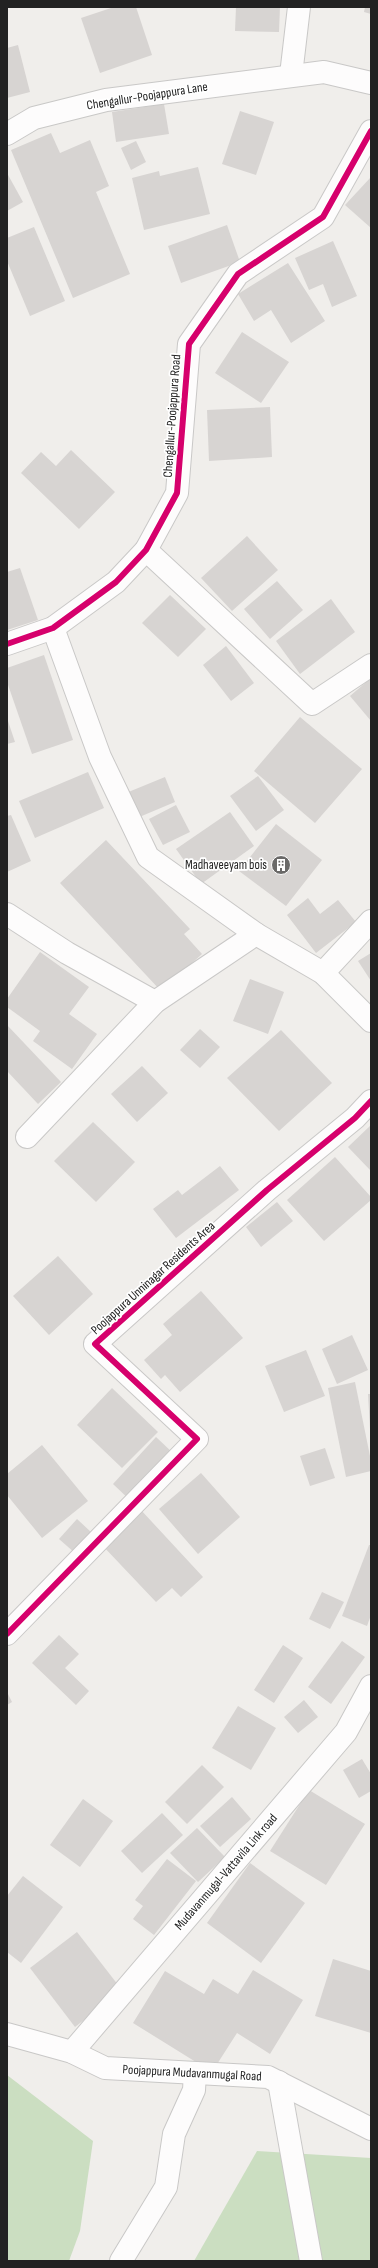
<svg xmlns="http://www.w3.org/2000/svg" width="378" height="2268" viewBox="0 0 378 2268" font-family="'Sofia Sans Condensed',sans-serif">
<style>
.forest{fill:#cbdec1}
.building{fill:#d7d4d2}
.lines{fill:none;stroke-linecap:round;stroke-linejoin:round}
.minor-casing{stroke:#c9c8c7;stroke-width:24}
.minor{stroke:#fdfcfc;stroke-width:22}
.cycleway-casing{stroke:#fff;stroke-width:8}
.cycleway{stroke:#d6006c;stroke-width:6}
.labels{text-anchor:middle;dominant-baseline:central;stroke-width:3.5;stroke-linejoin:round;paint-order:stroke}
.street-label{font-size:13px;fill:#222;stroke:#fff}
.poi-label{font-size:13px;fill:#222;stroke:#fff;text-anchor:end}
</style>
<rect width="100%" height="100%" fill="#f0eeeb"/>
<g class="forest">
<path d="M7,2075L93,2141L80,2231L69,2261H7Z"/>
<path d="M257,2151L371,2158V2261H194Z"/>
</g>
<g class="building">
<path d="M114,7H136L152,55L100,73L81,18Z"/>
<path d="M236,7H280L279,32L235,31Z"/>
<path d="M365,7H371V14L364,12Z"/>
<path d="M18,45L30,92L7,98V48Z"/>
<path d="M164,104L169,134L116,142L112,112Z"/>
<path d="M240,111L274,122L256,175L222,164Z"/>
<path d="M51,133L60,153L90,140L109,186L96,192L130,274L73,298L11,150Z"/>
<path d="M136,141L146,162L131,170L121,148Z"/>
<path d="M198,167L210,214L144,230L132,178L159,171L160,176Z"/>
<path d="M7,173L23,202L7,211Z"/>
<path d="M371,177V228L345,205Z"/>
<path d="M227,225L240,262L181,283L168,246Z"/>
<path d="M34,227L65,301L30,316L7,261V238Z"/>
<path d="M333,241L357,296L332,307L323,284L309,290L295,258Z"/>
<path d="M288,263L325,321L291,343L271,310L254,321L238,294Z"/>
<path d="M242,332L289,362L261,403L215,373Z"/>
<path d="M270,407L272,457L209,461L207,410Z"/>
<path d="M71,450L115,492L79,529L21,473L41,452L56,466Z"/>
<path d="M247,536L278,570L232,611L201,578Z"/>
<path d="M20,568L38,620L7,630V572Z"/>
<path d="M277,581L303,610L270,639L244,609Z"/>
<path d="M170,595L206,629L178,657L142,623Z"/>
<path d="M331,599L355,632L300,674L276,641Z"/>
<path d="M226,646L254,683L231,701L203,665Z"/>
<path d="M44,655L73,740L32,754L7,682V668Z"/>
<path d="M371,678V721L350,696Z"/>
<path d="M300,717L362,769L315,823L254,771Z"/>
<path d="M7,718L15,742L7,744Z"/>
<path d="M88,772L104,808L35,838L19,801Z"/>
<path d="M258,776L284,810L256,831L230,796Z"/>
<path d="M165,777L175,802L137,818L126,793Z"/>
<path d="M176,805L190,832L163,845L149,819Z"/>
<path d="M230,812L254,846L201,884L176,849Z"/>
<path d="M11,815L31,861L7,872V816Z"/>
<path d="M276,824L322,860L286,906L239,871Z"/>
<path d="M106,840L190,929L184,934L202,954L161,991L60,883Z"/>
<path d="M308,898L320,914L338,900L356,922L316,953L287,915Z"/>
<path d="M40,952L89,987L69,1014L97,1034L72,1069L33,1041L40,1031L7,1007V999Z"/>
<path d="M371,953V981L358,961Z"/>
<path d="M250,979L284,992L268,1034L233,1021Z"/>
<path d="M7,1025L61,1082L38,1104L7,1071Z"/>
<path d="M200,1029L220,1047L200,1068L180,1050Z"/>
<path d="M281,1030L332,1083L279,1131L227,1078Z"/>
<path d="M142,1066L168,1093L137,1122L111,1094Z"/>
<path d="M93,1122L135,1162L96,1202L54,1161Z"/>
<path d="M371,1125V1171L348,1147Z"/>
<path d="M335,1157L371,1197V1200L324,1241L287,1200Z"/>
<path d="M220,1166L239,1190L176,1238L153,1209L178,1190L182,1195Z"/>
<path d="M277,1202L293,1221L261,1247L246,1227Z"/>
<path d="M58,1256L93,1294L49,1335L13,1296Z"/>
<path d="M201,1291L243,1338L180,1392L165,1375L161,1379L144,1360L172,1335L163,1324Z"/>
<path d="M352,1335L368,1370L337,1384L322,1349Z"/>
<path d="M306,1350L325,1396L284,1412L265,1366Z"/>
<path d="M355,1382L371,1461V1471L346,1477L328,1388Z"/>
<path d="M112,1388L158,1432L122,1468L77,1425Z"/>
<path d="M368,1394H371V1429H370Z"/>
<path d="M156,1437L174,1454L131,1501L113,1484Z"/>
<path d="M42,1445L88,1501L42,1538L7,1495V1474Z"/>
<path d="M325,1448L335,1478L310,1486L300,1456Z"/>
<path d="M201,1473L240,1517L198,1554L159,1509Z"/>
<path d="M140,1509L203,1577L181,1597L172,1588L156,1602L102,1545Z"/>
<path d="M77,1519L92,1533L75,1553L59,1539Z"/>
<path d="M369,1545H371V1615L367,1626L342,1616Z"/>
<path d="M322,1592L344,1602L330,1629L309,1619Z"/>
<path d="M59,1635L79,1654L65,1668L89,1691L76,1705L32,1663Z"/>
<path d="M342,1641L365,1657L331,1704L308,1687Z"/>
<path d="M283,1645L303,1658L274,1703L254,1690Z"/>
<path d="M7,1692L12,1702L7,1705Z"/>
<path d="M304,1700L318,1717L298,1733L284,1717Z"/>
<path d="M238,1706L276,1728L251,1770L212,1748Z"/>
<path d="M362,1759L371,1774V1791L359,1798L343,1770Z"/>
<path d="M202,1765L224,1787L187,1824L165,1802Z"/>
<path d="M309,1790L365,1824L326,1885L270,1851Z"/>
<path d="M232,1797L251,1819L220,1847L200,1826Z"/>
<path d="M83,1799L113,1821L80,1867L50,1845Z"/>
<path d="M162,1813L183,1835L142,1873L121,1851Z"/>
<path d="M197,1828L225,1857L198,1882L170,1853Z"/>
<path d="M167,1859L196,1881L154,1935L133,1919L143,1906L135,1900Z"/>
<path d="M250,1863L305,1903L261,1963L207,1923Z"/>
<path d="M23,1876L63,1907L21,1963L7,1952V1896Z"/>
<path d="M77,1932L122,1990L75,2027L30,1968Z"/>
<path d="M333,1959L371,1971V2033L315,2016Z"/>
<path d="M253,1970L303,2000L270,2054L237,2033L212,2072L133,2023L165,1971L204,1994L213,1979L238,1994Z"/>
</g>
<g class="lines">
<g class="minor-casing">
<g id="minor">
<path d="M291,75L299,7"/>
<path d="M7,134L34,118L106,100L324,72L371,83"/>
<path d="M146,550L312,704L371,665"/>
<path d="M53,628L100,757L148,857L256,934L323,973L371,1021"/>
<path d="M7,644L53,628L116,582L146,550L177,493L189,344L238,274L323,217L371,131"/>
<path d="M7,914L67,953L155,1002"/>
<path d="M323,973L371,921"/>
<path d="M27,1137L155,1002L256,934"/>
<path d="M7,1634L197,1439L95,1344L267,1190L355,1118L371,1101"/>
<path d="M7,2034L72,2052L105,2068L268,2077L371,2129"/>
<path d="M72,2052L346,1732L371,1686"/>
<path d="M279,2082L311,2261"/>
<path d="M121,2261L166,2187L174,2134L194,2090L195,2073"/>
</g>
</g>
<use href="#minor" class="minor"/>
<g class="cycleway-casing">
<g id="cycleway">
<path d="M7,644L53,628L116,582L146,550L177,493L189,344L238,274L323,217L371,131"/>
<path d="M7,1634L197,1439L95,1344L267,1190L355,1118L371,1101"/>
</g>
</g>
<use href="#cycleway" class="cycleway"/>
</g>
<defs>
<g id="building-disc" transform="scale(1)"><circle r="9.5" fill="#6a6968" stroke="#fff"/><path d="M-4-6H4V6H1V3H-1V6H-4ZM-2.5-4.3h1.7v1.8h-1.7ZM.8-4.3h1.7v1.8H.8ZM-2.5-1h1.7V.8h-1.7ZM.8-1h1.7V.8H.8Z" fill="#fff"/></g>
</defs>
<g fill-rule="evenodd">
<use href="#building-disc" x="281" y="865"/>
</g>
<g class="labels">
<g class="street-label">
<text transform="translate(147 96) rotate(-9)">Chengallur-Poojappura Lane</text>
<text transform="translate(172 416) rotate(-86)">Chengallur-Poojappura Road</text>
<text transform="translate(153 1278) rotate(-42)">Poojappura Unninagar Residents Area</text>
<text transform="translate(226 1872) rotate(-49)">Mudavanmugal-Vattavila Link road</text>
<text transform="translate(192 2073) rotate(3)">Poojappura Mudavanmugal Road</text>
</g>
<g class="poi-label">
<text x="267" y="865">Madhaveeyam bois</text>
</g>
</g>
<rect width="378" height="2268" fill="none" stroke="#222222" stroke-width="16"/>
</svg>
